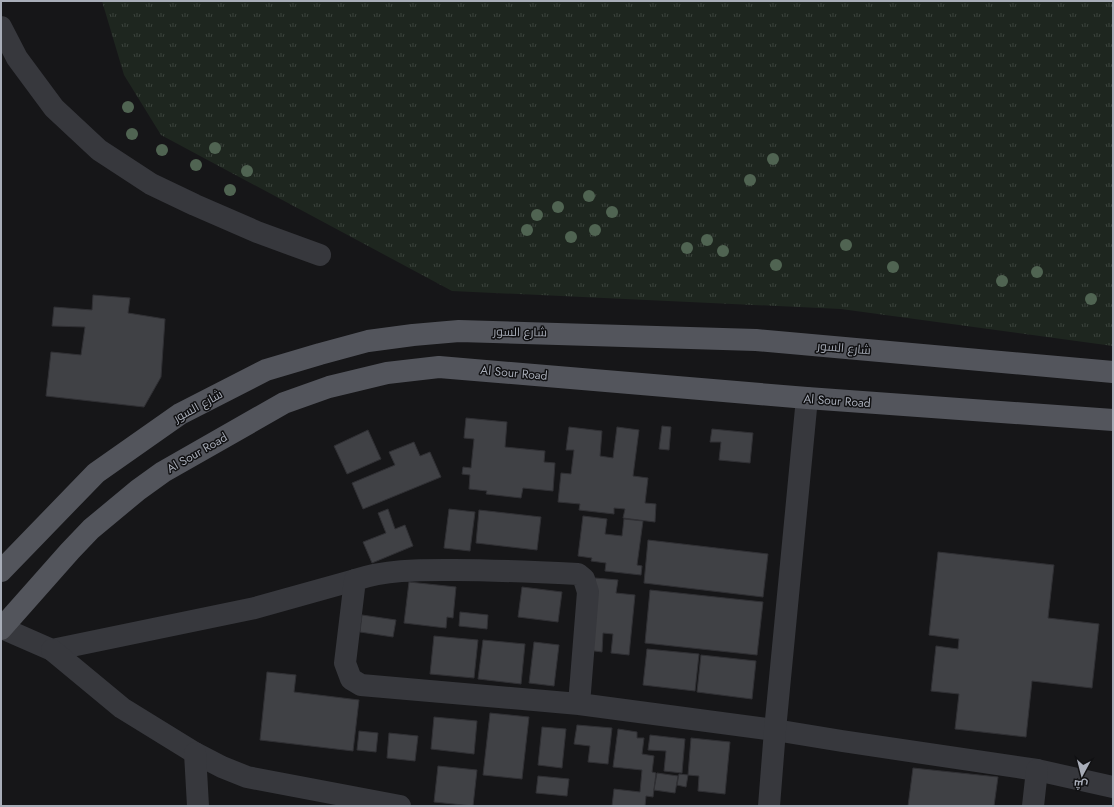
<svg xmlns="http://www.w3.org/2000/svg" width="1114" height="807" viewBox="0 0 1114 807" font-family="Jost,Cairo,sans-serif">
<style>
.grass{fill:url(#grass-tufts)}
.building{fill:#404145;stroke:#303034}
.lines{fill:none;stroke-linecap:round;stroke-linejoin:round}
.minor{stroke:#37383d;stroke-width:22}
.major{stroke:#53555c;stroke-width:22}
.tree{fill:#506452}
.labels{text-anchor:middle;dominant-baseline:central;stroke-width:3;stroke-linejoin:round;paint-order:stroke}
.street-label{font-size:12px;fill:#a8adb8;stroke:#111113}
</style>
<defs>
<pattern id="grass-tufts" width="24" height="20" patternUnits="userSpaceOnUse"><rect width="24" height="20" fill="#1e261f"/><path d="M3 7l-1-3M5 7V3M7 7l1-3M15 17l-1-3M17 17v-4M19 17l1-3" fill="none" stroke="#3c433d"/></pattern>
</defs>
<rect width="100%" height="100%" fill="#161618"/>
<path class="grass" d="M102,1H1113V346L841,309L452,291L161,135L124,75Z"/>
<g class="building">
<path d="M93,295L130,298L128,313L165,319L161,377L144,407L46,396L51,352L81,355L85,327L52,326L54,307L92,310Z"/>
<path d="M466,418L507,422L505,447L545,451L544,462L555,463L553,491L523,488L521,498L486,494L487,491L469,489L470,475L462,474L463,467L471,468L474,439L464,438Z"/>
<path d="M662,426L671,427L669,450L659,449Z"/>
<path d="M569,427L602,431L600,456L613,458L617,427L639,430L633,476L648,478L645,503L656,504L655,522L623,518L625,509L614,508V514L579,510L580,504L558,502L561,473L571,474L574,450H566Z"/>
<path d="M712,429L753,433L750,463L719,460L721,442H710Z"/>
<path d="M368,430L381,459L347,474L334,446Z"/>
<path d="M414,442L420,456L430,452L441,477L363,509L352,483L395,465L389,452Z"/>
<path d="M388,509L395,529L405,525L413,546L372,563L363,542L386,533L378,513Z"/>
<path d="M449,509L475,512L470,551L444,548Z"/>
<path d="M479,510L541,517L537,550L476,543Z"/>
<path d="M583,516L607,519L605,534L622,536L624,519L643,521L637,565L642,566L641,575L605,571L606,563L591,561L592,558L578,556Z"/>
<path d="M648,540L768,554L763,597L644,583Z"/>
<path d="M938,552L1054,565L1048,618L1099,624L1092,688L1032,681L1026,737L955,729L959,694L931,691L936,646L958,649L959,639L929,635Z"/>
<path d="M595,578L618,580L616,593L635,595L629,655L611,653L613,634L603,633L602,652L587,650Z"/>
<path d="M409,582L456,587L453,618L447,617L446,628L404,623Z"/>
<path d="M522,587L562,592L558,622L518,617Z"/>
<path d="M650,590L763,602L757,655L645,643Z"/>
<path d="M460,612L488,615L487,629L459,626Z"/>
<path d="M362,615L396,620L393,637L360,632Z"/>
<path d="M434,636L478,640L474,678L430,674Z"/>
<path d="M483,640L525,644L521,684L478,679Z"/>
<path d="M534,642L559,645L554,686L529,683Z"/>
<path d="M647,649L699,654L695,691L643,685Z"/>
<path d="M701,655L756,661L752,699L697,692Z"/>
<path d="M267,672L296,675L294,692L359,700L353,751L260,740Z"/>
<path d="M490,713L529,717L522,779L483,775Z"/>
<path d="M434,717L477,721L474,754L431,749Z"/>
<path d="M577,725L612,728L608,764L588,762L590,746L574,744Z"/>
<path d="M542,727L566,729L562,768L538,765Z"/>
<path d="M618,729L637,732V738H644L642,754L654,756L652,772L656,773L653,797L646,796L645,806H612L614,789L640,792L642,770L613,767Z"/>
<path d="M359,731L378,733L376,752L357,750Z"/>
<path d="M389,733L418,736L415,761L387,758Z"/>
<path d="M650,735L685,739L682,773L664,771L666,751L648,750Z"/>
<path d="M691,738L730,742L725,794L698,791L699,776L688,775Z"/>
<path d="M438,766L477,770L473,806L434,802Z"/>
<path d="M913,768L998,777L994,806H908Z"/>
<path d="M657,773L678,776L675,793L654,790Z"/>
<path d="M679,774L688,775L686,787L677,785Z"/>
<path d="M538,776L569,779L567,796L536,793Z"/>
</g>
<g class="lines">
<g class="minor">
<path d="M1,27L17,58L54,108L99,150L151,184L195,205L257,232L320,255"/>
<path d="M2,628L52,650L255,608L355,580"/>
<path d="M52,650L122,708L195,753L222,767L247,777L400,806"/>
<path d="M579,704L588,592L584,579L578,574C537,572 496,570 455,570C422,570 388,569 355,580L345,663L351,679L361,685L579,704L775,730L842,741L1037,770L1113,787"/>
<path d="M195,753L198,806"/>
<path d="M769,806L775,730L807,398"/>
<path d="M1033,806L1037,770"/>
</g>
<g class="major">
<path d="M1,571L96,473L180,414L266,370L320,354L368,341L413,335L459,331L756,340L1113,372"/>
<path d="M1,629L70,551L91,529L138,490L163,472L284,403L329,387L387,373L439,367L807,398L1113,420"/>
</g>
</g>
<g class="tree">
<circle cx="128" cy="107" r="6"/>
<circle cx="132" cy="134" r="6"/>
<circle cx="215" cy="148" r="6"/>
<circle cx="162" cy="150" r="6"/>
<circle cx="773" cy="159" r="6"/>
<circle cx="196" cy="165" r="6"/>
<circle cx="247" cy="171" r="6"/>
<circle cx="750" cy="180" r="6"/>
<circle cx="230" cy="190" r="6"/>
<circle cx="589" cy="196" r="6"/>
<circle cx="558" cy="207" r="6"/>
<circle cx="612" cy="212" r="6"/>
<circle cx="537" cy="215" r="6"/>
<circle cx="527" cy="230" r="6"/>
<circle cx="595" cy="230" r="6"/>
<circle cx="571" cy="237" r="6"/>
<circle cx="707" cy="240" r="6"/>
<circle cx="846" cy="245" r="6"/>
<circle cx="687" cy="248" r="6"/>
<circle cx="723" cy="251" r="6"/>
<circle cx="776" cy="265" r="6"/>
<circle cx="893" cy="267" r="6"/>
<circle cx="1037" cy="272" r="6"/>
<circle cx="1002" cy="281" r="6"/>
<circle cx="1091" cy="299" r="6"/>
</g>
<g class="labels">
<g class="street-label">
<text transform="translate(520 332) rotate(1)">شارع السور</text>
<text transform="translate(844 348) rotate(5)">شارع السور</text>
<text transform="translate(514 373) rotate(5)">Al Sour Road</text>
<text transform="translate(837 401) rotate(4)">Al Sour Road</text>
<text transform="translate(198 406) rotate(-29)">شارع السور</text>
<text transform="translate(197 453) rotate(-30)">Al Sour Road</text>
</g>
</g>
<rect width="1114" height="807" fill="none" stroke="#a8adb8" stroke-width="4"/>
<g transform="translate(1082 775) rotate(187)" stroke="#111113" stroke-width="3" paint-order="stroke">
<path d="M0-3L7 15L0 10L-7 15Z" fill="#a8adb8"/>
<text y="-6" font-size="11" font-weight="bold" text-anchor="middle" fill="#a8adb8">ش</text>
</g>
</svg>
